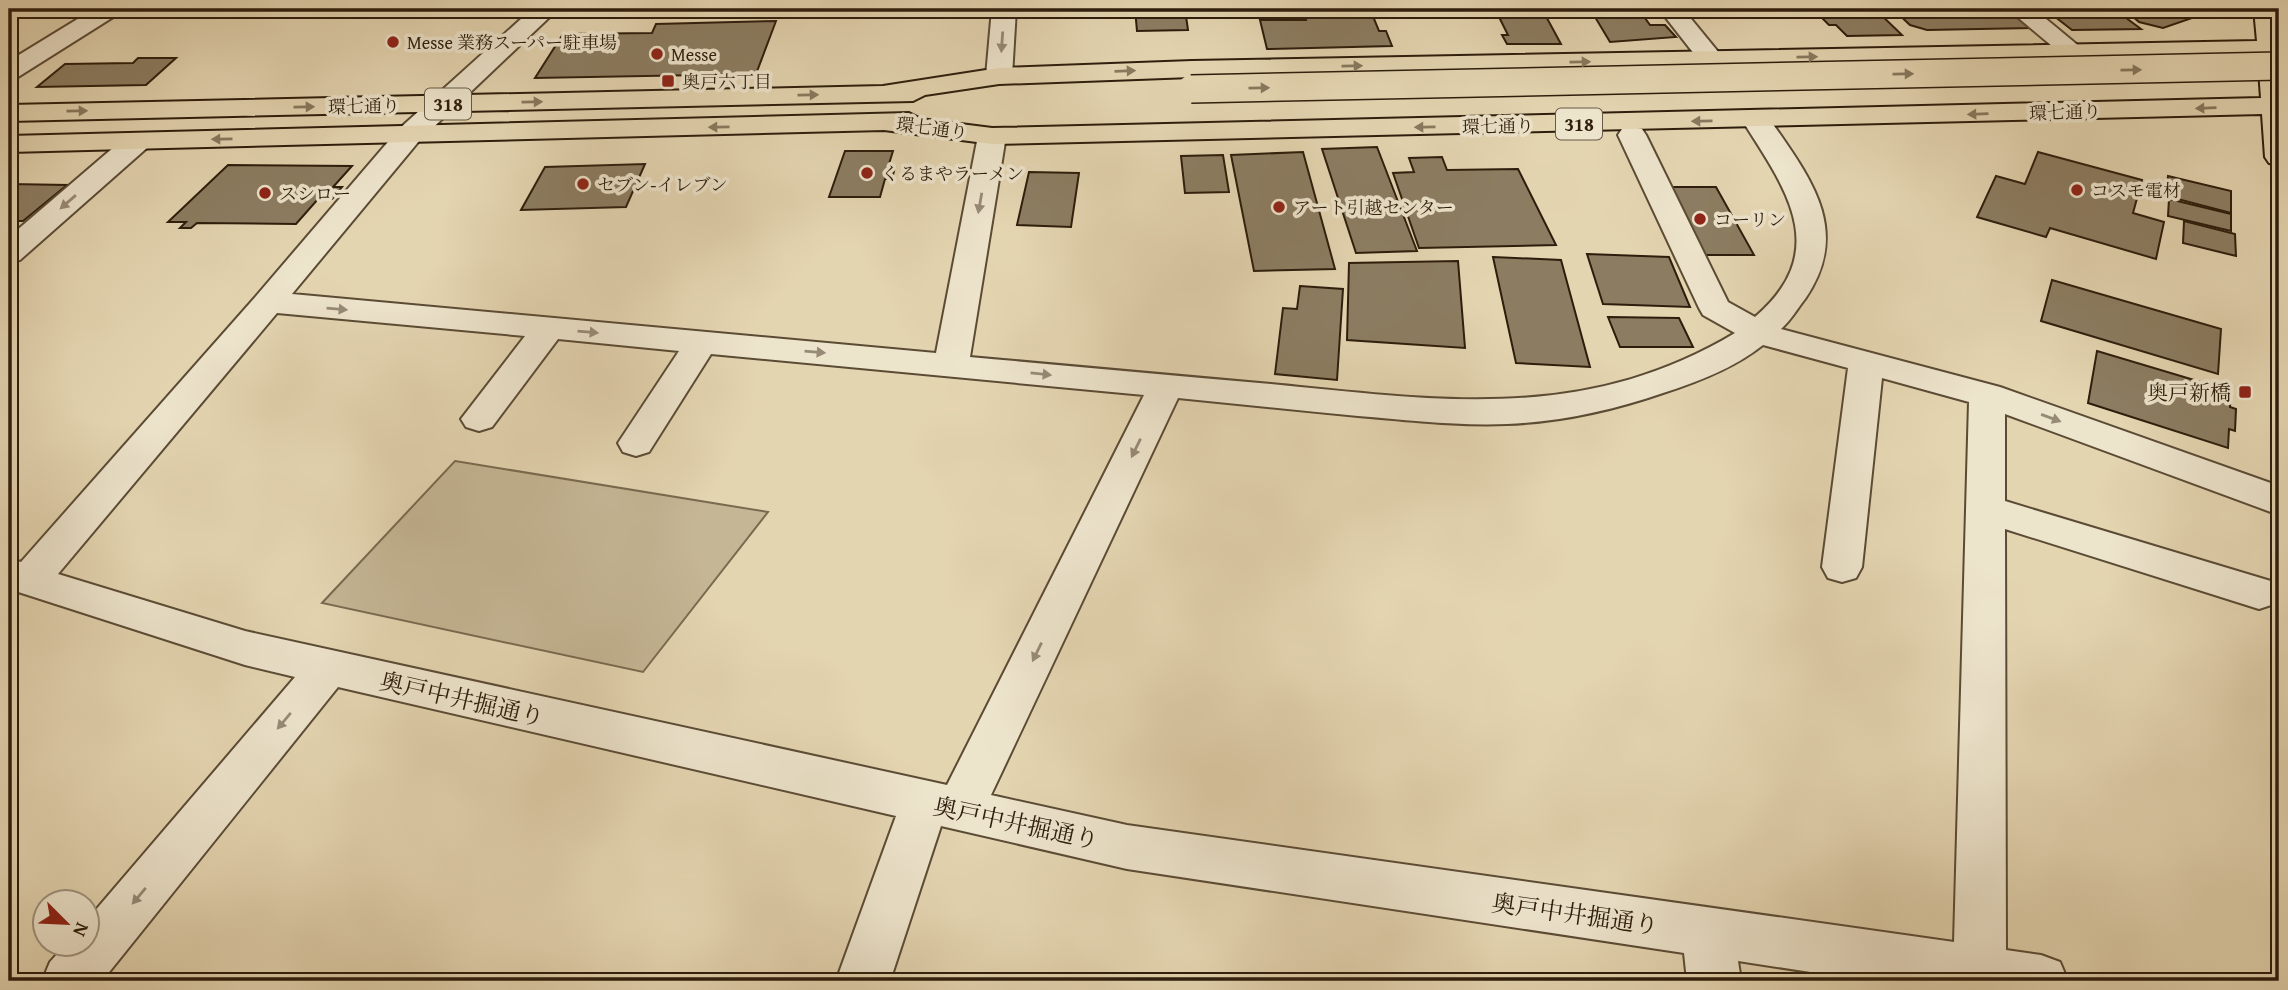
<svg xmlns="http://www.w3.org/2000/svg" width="2288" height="990" viewBox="0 0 2288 990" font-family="'Gentium Book Plus','Noto Serif JP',serif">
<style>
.green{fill:#c5b695;stroke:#796a50;stroke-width:2}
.building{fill:#8c7d62;stroke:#2d1d0c;stroke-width:2}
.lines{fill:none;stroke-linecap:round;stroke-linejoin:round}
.minor-casing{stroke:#5b4b35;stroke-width:4}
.major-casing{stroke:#2d1d0c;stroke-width:4}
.minor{fill:#ede4cc;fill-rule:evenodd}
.major{fill:#e4d5b1;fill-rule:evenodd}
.major-bridge-casing{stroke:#2d1d0c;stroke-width:30;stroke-linecap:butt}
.major-bridge{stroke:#e4d5b1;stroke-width:27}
.oneway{fill:#978a76}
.oneway2{fill:#88795e}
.poi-dot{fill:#8f2418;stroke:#ede4cc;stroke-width:2.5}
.labels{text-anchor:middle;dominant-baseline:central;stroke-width:7;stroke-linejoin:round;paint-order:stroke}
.far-poi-label{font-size:18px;fill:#2d1d0c;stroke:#ede4cc;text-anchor:start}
.far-street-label{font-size:18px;fill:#2d1d0c;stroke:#ede4cc}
.shield{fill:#ede4cc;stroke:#675946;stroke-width:2}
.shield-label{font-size:19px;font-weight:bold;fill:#2d1d0c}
.poi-label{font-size:21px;fill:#2d1d0c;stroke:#ede4cc;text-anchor:end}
.near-street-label{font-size:24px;fill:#2d1d0c;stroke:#ede4cc}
</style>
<rect width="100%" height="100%" fill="#e4d5b1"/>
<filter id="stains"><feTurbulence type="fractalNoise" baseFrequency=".00286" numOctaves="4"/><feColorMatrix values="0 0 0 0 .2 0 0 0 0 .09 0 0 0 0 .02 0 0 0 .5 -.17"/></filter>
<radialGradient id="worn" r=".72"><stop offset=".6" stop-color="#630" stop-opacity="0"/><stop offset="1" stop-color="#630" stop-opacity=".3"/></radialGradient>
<path class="green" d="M455,461L768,512L643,672L322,603Z"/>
<g class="building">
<path d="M1135,9H1185L1188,30L1137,31Z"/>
<path d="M1302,9H1370L1379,31H1386L1392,46L1267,49L1260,20H1306Z"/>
<path d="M1495,9H1542L1561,44H1507L1502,35H1508Z"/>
<path d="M1893,9H2006L2030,28L1927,30L1910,25Z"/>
<path d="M2045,9H2114L2141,29L2072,30Z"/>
<path d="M2126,9H2199L2195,17L2163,28L2139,22L2131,15L2133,11Z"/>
<path d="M1654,10L1661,18H1645L1650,25H1665L1676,37L1610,42L1592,12Z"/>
<path d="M1876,10L1902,35L1847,36L1836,25H1829L1816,12Z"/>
<path d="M776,21L756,74L535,78L563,34L652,33L656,24Z"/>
<path d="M138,58H176L146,85L37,87L65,64L133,63Z"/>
<path d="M1377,147L1417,251L1356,253L1322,149Z"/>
<path d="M845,151H893L888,167H895L892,179H885L880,197H829Z"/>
<path d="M1303,152L1335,269L1254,271L1231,155Z"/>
<path d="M2038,152L2142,180L2133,213L2164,222L2156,259L2050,228L2046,237L1977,217L1996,176L2025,184Z"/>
<path d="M1223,155L1229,192L1185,193L1181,156Z"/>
<path d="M1442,157L1447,170L1518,169L1556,245L1419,248L1393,173L1414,172L1409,158Z"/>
<path d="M645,164L626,207L521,210L545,167Z"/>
<path d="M228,165L352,166L333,187H342L332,199H318L296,224L197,223L191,228H180L186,222H168Z"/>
<path d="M1029,172L1079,173L1071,227L1017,225Z"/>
<path d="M2168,176L2231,191V213L2166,196Z"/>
<path d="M9,184L67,185L23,221H9Z"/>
<path d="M1664,187H1716L1754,255H1699Z"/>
<path d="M2169,199L2231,214V231L2168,216Z"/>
<path d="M2184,221L2235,234L2236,256L2183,243Z"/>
<path d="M1587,254L1669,257L1690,307L1603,304Z"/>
<path d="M1493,257L1561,260L1590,367L1516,363Z"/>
<path d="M1458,261L1465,348L1347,340L1349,263Z"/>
<path d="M2052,280L2221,329L2218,374L2041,321Z"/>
<path d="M1300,286L1343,289L1337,380L1275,374L1283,308L1297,309Z"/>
<path d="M1608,317L1679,318L1693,347H1620Z"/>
<path d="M2097,351L2231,391L2230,407L2236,409L2235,431L2229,429L2228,448L2088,403Z"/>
</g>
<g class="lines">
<g class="minor-casing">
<g id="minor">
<path d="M94,9H122L118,14L18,77L9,80V61Z"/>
<path d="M532,9H558L419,141L292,294L936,353L978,136L982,130L992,128L1002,130L1006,136L970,357C1070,366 1170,375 1271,384C1437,400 1583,424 1735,333L1703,315L1699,308L1618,135L1622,129L1632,127L1642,129L1646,135L1728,302L1755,317C1833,250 1785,188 1742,120L1746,114L1756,112L1766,114C1807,174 1854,228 1805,299C1797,309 1791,320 1781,329L2000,387L2279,486V515L2005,414V501L2274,582L2279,594L2274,604L2259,609L2005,529L2006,950L2041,955L2060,962L2068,981H1869L1738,961L1741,981H1687L1684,953L1127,869L941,826L890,981H836L896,816L338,687L102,981H42L50,962L66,944H88V919L295,677L245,665L9,589V559L21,562L257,295L399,129ZM277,313L525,336L461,419L466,427L479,431L492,427L558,339L679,351L618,443L623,452L636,456L649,452L711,354L1144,395L947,785L245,631L58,574ZM1763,345L1848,368L1822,567L1828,578L1842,582L1856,578L1862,567L1882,378L1969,402L1954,942L1127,825L991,795L1178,398C1238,404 1298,410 1358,416C1407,420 1457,426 1507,424C1559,422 1614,410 1663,393C1698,382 1734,368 1763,345Z"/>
<path d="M992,9H1016L1012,76L1008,81L999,84L990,81L986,76Z"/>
<path d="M1659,9H1683L1724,59L1720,64L1711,67L1702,64Z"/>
<path d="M2008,9H2034L2086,52L2083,57L2074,59L2065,57Z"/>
<path d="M138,133L148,135L152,141L148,147L20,260L9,262V237L128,135Z"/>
</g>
</g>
<g class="major-casing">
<path id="major" d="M2254,9H2278L2279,165L2269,163L2265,157L2262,114L992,144L884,130L9,152V136L909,113L921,119L992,128L2261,98L2258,56L1192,77L999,84L925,95L913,101L9,121V105L883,86L999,68L1192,61L2257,41Z"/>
</g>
<use href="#minor" class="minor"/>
<use href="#major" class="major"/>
<g class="major-bridge-casing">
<path id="major-bridge" d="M1191,89L2279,66"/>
</g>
<use href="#major-bridge" class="major-bridge"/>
</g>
<defs><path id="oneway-solid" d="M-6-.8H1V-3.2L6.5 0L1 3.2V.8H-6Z" transform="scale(1.75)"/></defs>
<g class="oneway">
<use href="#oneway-solid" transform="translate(1002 42) rotate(94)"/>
<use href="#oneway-solid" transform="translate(68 202) rotate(139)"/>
<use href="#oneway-solid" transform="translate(980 203) rotate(100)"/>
<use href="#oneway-solid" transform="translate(337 309) rotate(5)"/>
<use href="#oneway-solid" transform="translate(588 332) rotate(5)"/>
<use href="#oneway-solid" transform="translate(815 352) rotate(5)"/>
<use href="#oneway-solid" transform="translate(1041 374) rotate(6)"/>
<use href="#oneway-solid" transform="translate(2051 418) rotate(20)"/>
<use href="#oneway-solid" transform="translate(1136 448) rotate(116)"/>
<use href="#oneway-solid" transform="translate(1037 652) rotate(116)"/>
<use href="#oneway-solid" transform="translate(284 721) rotate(130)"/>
<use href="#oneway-solid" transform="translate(139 896) rotate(130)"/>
</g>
<g class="oneway2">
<use href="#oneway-solid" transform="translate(1807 57) rotate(-1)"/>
<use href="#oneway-solid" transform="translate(1580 62) rotate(-1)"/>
<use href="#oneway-solid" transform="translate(1352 66) rotate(-1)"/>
<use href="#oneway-solid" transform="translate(2131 70) rotate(-1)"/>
<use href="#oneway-solid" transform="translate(1125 71) rotate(-2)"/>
<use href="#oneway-solid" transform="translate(1903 74) rotate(-1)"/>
<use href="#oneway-solid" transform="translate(1259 88) rotate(-1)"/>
<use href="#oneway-solid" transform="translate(808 95) rotate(-1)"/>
<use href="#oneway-solid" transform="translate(532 102) rotate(-1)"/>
<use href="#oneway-solid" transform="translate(304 107) rotate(-1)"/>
<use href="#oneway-solid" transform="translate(2206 108) rotate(178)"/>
<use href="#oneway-solid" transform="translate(77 111) rotate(-1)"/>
<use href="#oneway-solid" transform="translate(1978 114) rotate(178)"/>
<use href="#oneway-solid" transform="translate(1702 121) rotate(179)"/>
<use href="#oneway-solid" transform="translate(719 127) rotate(179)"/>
<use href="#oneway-solid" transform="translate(1425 127) rotate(179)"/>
<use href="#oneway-solid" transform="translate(222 139) rotate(179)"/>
</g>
<g class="poi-dot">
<circle cx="393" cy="42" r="7"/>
<circle cx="657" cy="54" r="7"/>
<rect x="661" y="74" width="14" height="14" rx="3.5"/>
<circle cx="867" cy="173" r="7"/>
<circle cx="583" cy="184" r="7"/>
<circle cx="2077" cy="190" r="7"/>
<circle cx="265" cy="193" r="7"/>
<circle cx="1279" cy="207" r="7"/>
<circle cx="1700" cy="219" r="7"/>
<rect x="2238" y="385" width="14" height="14" rx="3.5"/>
</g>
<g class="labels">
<g class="far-poi-label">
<text x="407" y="42">Messe 業務スーパー駐車場</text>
<text x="671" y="54">Messe</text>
<text x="682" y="81">奥戸六丁目</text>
<text x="881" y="173">くるまやラーメン</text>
<text x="597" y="184">セブン-イレブン</text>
<text x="2091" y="190">コスモ電材</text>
<text x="279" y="193">スシロー</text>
<text x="1293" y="207">アート引越センター</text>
<text x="1714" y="219">コーリン</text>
</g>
<g class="far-street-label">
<text transform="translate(364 106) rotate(-1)">環七通り</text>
<text transform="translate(2065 112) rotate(-2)">環七通り</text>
<text transform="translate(1498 126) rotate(-1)">環七通り</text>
<text transform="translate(932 128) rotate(7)">環七通り</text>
</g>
<g class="shield">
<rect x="425" y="88.5" width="46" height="31" rx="5"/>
<rect x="1556" y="108.5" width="46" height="31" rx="5"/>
</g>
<g class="shield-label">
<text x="448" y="104">318</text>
<text x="1579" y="124">318</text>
</g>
<g class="poi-label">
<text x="2231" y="392">奥戸新橋</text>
</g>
<g class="near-street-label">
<text transform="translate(462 699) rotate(13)">奥戸中井掘通り</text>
<text transform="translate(1016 823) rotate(12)">奥戸中井掘通り</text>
<text transform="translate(1575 914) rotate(8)">奥戸中井掘通り</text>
</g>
</g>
<rect width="2288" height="990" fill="none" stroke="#e4d5b1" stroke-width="35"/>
<rect x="10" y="10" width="2267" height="969" fill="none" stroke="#2d1d0c" stroke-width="3.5"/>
<rect x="18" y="18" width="2253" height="955" fill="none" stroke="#2d1d0c" stroke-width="2"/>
<g transform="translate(66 923) rotate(114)"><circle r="33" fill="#ede4cc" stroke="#a0947f" stroke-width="2"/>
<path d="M0-5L12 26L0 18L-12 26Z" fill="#8f2418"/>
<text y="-10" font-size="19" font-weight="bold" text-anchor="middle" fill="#2d1d0c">N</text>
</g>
<rect width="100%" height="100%" filter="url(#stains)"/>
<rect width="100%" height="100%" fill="url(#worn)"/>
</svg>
